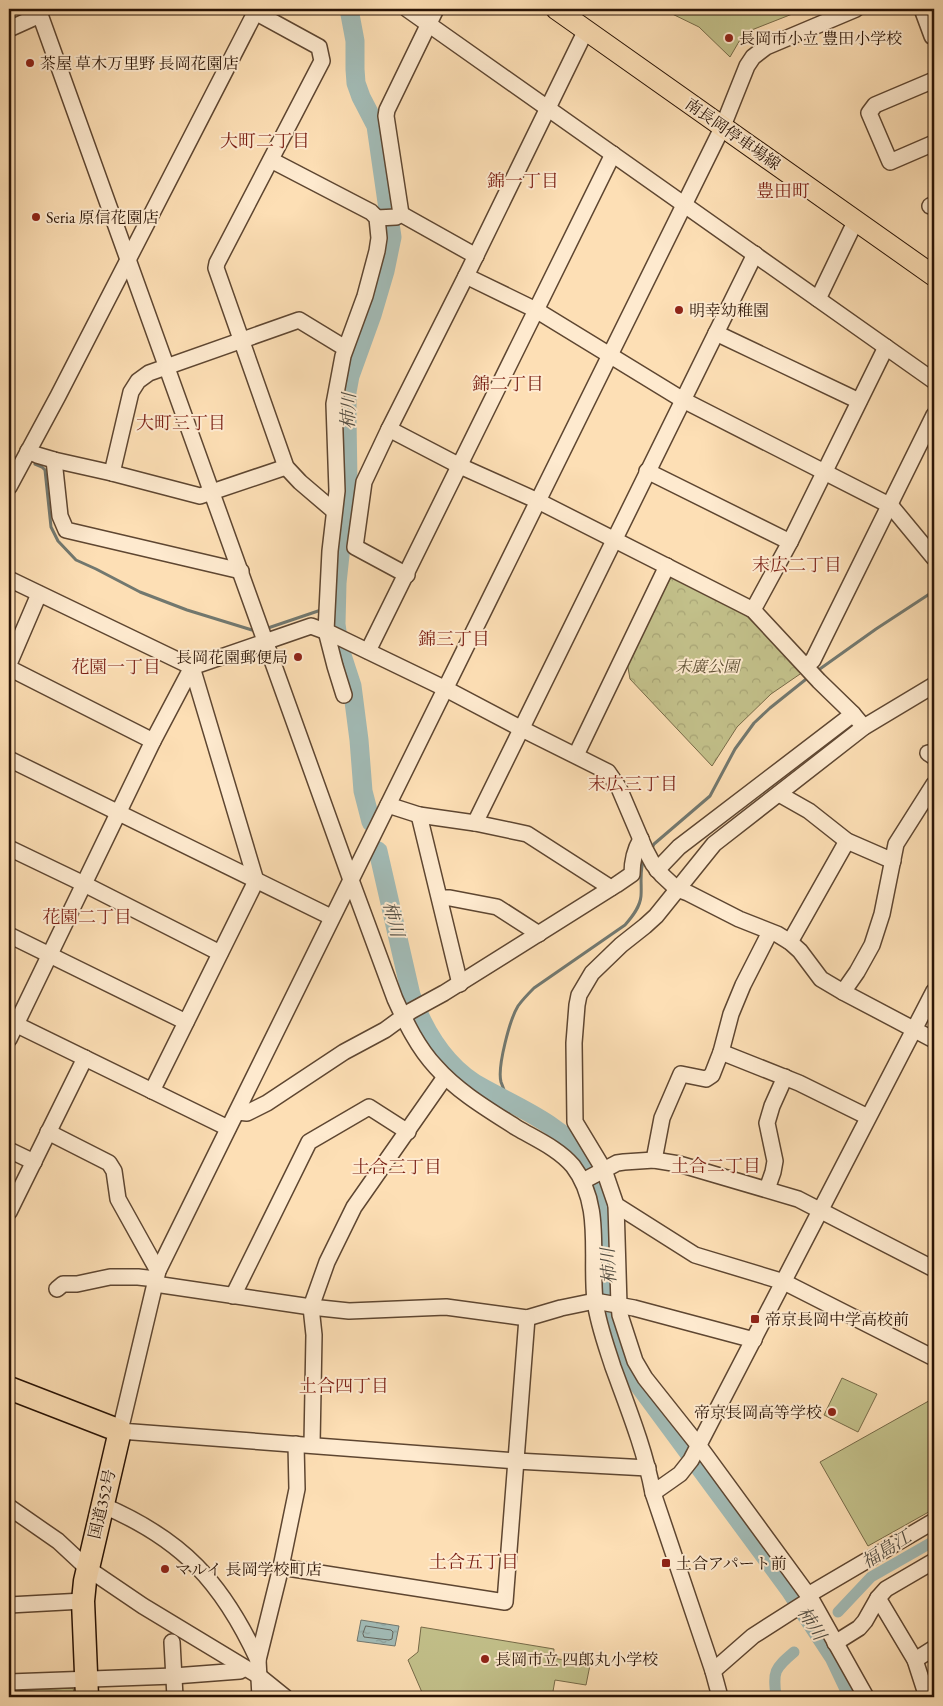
<svg xmlns="http://www.w3.org/2000/svg" width="943" height="1706" viewBox="0 0 943 1706" font-family="'EB Garamond','Noto Serif JP',serif">
<style>
.grass{fill:#c3c18b;stroke:#766a48}
.forest{fill:url(#forest-crowns);stroke:#766a48}
.water{fill:url(#water-ripples);stroke:#72786f}
.lines{fill:none;stroke-linecap:round;stroke-linejoin:round}
.shore{stroke:#66675e;stroke-width:1}
.stream{stroke:#72786f;stroke-width:3}
.canal{stroke:#a2bbb6;stroke-width:11}
.river{stroke:#a2bbb6;stroke-width:19}
.minor-casing{stroke:#5e4631;stroke-width:18}
.major-casing{stroke:#291305;stroke-width:22}
.highway-casing{stroke:#291305;stroke-width:25}
.minor{stroke:#feeacf;stroke-width:15}
.major{stroke:#fddfb5;stroke-width:20}
.highway{stroke:#fddfb5;stroke-width:22}
.poi-dot{fill:#8f2418;stroke:#feeacf;stroke-width:2}
.labels{text-anchor:middle;dominant-baseline:central;stroke-width:4;stroke-linejoin:round;paint-order:stroke}
.poi-label{font-size:16px;fill:#291305;stroke:#feeacf;text-anchor:start}
.street-label{font-size:16px;fill:#291305;stroke:#feeacf}
.park-label{font-size:16px;font-style:italic;fill:#5f5034;stroke:#feeacf}
.neighbourhood-label{font-size:18px;fill:#7a1f14;stroke:#feeacf}
.water-label{font-size:18px;font-style:italic;fill:#534e43;stroke:#feeacf}
</style>
<defs>
<pattern id="forest-crowns" width="20" height="18" patternUnits="userSpaceOnUse" patternTransform="scale(1.25)"><rect width="20" height="18" fill="#c3c18b"/><path d="M2 6a3 3 0 1 1 6 0M12 15a3 3 0 1 1 6 0" fill="none" stroke="#a8a576"/></pattern>
<pattern id="water-ripples" width="26" height="14" patternUnits="userSpaceOnUse" patternTransform="scale(1.25)"><rect width="26" height="14" fill="#a2bbb6"/><path d="M2 4q2-2 4 0t4 0M15 11q2-2 4 0t4 0" fill="none" stroke="#8ca09b"/></pattern>
</defs>
<rect width="100%" height="100%" fill="#fddfb5"/>
<filter id="stains"><feTurbulence type="fractalNoise" baseFrequency=".004" numOctaves="4"/><feColorMatrix values="0 0 0 0 .2 0 0 0 0 .09 0 0 0 0 .02 0 0 0 .5 -.17"/></filter>
<radialGradient id="worn" r=".72"><stop offset=".6" stop-color="#630" stop-opacity="0"/><stop offset="1" stop-color="#630" stop-opacity=".3"/></radialGradient>
<g class="grass">
<path d="M662,9H805L744,33L730,57L699,27Z"/>
<path d="M842,1378L877,1394L858,1432L824,1415Z"/>
<path d="M934,1398V1509L868,1546L820,1462Z"/>
<path d="M421,1627L554,1649L553,1658L590,1665L586,1685L555,1680L552,1697H424L408,1660L418,1652Z"/>
</g>
<g class="forest">
<path d="M671,577L749,615L803,672L771,694L737,727L712,766L630,679L627,662Z"/>
<path d="M73,1688L75,1697H9V1691Z"/>
</g>
<path class="water" d="M361,1620L399,1626L395,1646L357,1641Z"/>
<g class="lines">
<path class="shore" d="M366,1626L391,1630L393,1632L392,1639L389,1640L364,1637L363,1634Z"/>
<g class="stream">
<path d="M35,464L42,467L45,470L51,527L58,541L76,560L96,569L140,592L187,610L252,630"/>
<path d="M268,628L321,610"/>
<path d="M817,671L876,629L934,591"/>
<path d="M651,850L654,844L710,796L735,749L754,723L770,708L810,676"/>
<path d="M509,1100C506,1095 503,1088 501,1082C497,1067 510,1019 518,1006C523,999 528,994 534,988L625,925C633,916 640,907 641,896C642,883 639,871 644,859"/>
</g>
<g class="canal">
<path d="M838,1612L871,1577L934,1541"/>
<path d="M776,1697C773,1671 774,1669 794,1652"/>
</g>
<g class="river">
<path d="M349,9L355,41V69L356,83L361,97L376,126L392,237L385,271L372,315L350,376L347,392V419L348,481L337,583L336,624L339,646L352,686L359,740L363,791L371,822"/>
<path d="M378,851L411,995C425,1033 447,1069 483,1088C519,1108 560,1124 585,1158C619,1204 601,1261 610,1313C614,1336 622,1356 633,1377L790,1590L834,1657L853,1697"/>
</g>
<g class="minor-casing">
<g id="minor">
<path d="M38,9L351,880L395,999C406,1023 418,1048 436,1067C458,1092 489,1110 517,1128C536,1139 559,1149 573,1166C603,1205 590,1256 595,1301C598,1324 606,1345 613,1367C628,1408 645,1450 653,1493L713,1671L720,1697"/>
<path d="M407,9L934,381"/>
<path d="M922,9L932,36H934"/>
<path d="M255,12L319,47L322,61L217,263L216,268L286,467L300,482L334,511"/>
<path d="M9,29L40,15"/>
<path d="M586,30L466,276L389,429L460,466L538,501L753,610L819,681L853,714L864,727"/>
<path d="M934,80L875,105L869,113L890,162L934,143"/>
<path d="M271,160L371,212L377,218L379,238L377,251L365,296L343,356L334,404L337,491L330,551L326,631L335,666L344,695"/>
<path d="M930,206L934,204"/>
<path d="M401,214L386,116L387,110L436,9"/>
<path d="M377,218L396,217L401,214L476,256"/>
<path d="M466,276L536,310L683,400L891,506L934,558"/>
<path d="M818,299L856,220"/>
<path d="M716,333L859,401"/>
<path d="M389,429L364,482L355,547L407,575"/>
<path d="M28,451L37,455L54,460L112,473L200,496L286,467"/>
<path d="M54,460L60,516L66,530L241,571"/>
<path d="M647,471L790,542"/>
<path d="M112,473L131,392L138,381L149,373L299,320L345,348"/>
<path d="M9,487L58,396L257,9"/>
<path d="M9,579L192,667L256,881L152,1091"/>
<path d="M753,610L790,542L886,347"/>
<path d="M368,651L613,154"/>
<path d="M9,664L39,594"/>
<path d="M806,666L813,660L934,415"/>
<path d="M9,668L153,741"/>
<path d="M934,685L864,727L714,844L656,916L645,926L621,945L592,973L579,995L577,1005L574,1043L575,1122L604,1170L616,1205L695,1255L784,1282L934,1358"/>
<path d="M928,753L934,757"/>
<path d="M576,755L667,566"/>
<path d="M9,759L331,917"/>
<path d="M779,794L809,811L847,841L893,861"/>
<path d="M388,805L419,815L475,823L527,834L611,888"/>
<path d="M419,815L460,984"/>
<path d="M475,823L755,254"/>
<path d="M9,848L84,884L220,953"/>
<path d="M657,870L679,847L853,714"/>
<path d="M440,898H450L497,907L539,934"/>
<path d="M9,935L186,1022"/>
<path d="M790,942L847,841"/>
<path d="M843,992L857,972L872,945L882,914L896,844L934,784"/>
<path d="M9,1021L228,1128"/>
<path d="M9,1039L153,741L192,667L311,626L330,633L446,689L520,728L608,772L619,788L645,849L653,864L662,875L677,889L688,893L739,919L777,934L790,942L800,951L821,979L843,992L934,1040"/>
<path d="M721,1052L799,1083L868,1117"/>
<path d="M237,1112L247,1113L267,1103L344,1052L385,1030L411,1011L444,993L616,885L632,874C632,861 634,851 641,839"/>
<path d="M48,1132L109,1163L114,1171L118,1199L158,1271"/>
<path d="M9,1150L34,1162"/>
<path d="M654,1160L662,1118L681,1074L706,1079L712,1075L721,1052L731,1014L743,985L770,932"/>
<path d="M583,1181L617,1163L624,1162L654,1160L679,1164L798,1199L934,1269"/>
<path d="M767,1189L773,1172L775,1161L767,1123L772,1106L785,1077"/>
<path d="M616,1205L619,1305L620,1315L635,1361L645,1378L699,1446L811,1599L866,1697"/>
<path d="M9,1212L85,1058"/>
<path d="M155,1284L311,1307L349,1311L446,1307L527,1318L561,1308L595,1301L634,1308L754,1340"/>
<path d="M57,1289L63,1284H77L110,1277H138L156,1279"/>
<path d="M233,1296L309,1142L369,1107L408,1132"/>
<path d="M312,1444L314,1335L311,1307L327,1262L354,1207L445,1077"/>
<path d="M648,1468L516,1461L120,1431L158,1271L723,126L747,66L753,57L766,47L856,9"/>
<path d="M653,1493L680,1474L691,1460C773,1304 852,1147 934,991"/>
<path d="M102,1505C182,1539 222,1582 258,1660"/>
<path d="M9,1507L58,1541L87,1568L143,1606L259,1676L285,1697"/>
<path d="M281,1567L505,1602L527,1318"/>
<path d="M808,1595L934,1521"/>
<path d="M878,1598L915,1660L927,1697"/>
<path d="M9,1605L83,1601"/>
<path d="M172,1642L175,1697"/>
<path d="M835,1643L859,1628L865,1621L878,1598L886,1589L934,1561"/>
<path d="M915,1660L934,1648"/>
<path d="M713,1671L753,1636L811,1599"/>
<path d="M9,1682L174,1676L240,1671L244,1668"/>
<path d="M260,1697L258,1660L281,1567L297,1489L296,1444"/>
</g>
</g>
<g class="major-casing">
<path id="major" d="M556,9L934,276"/>
</g>
<g class="highway-casing">
<path id="highway" d="M9,1388L120,1431L85,1581L83,1601L87,1697"/>
</g>
<use href="#minor" class="minor"/>
<use href="#major" class="major"/>
<use href="#highway" class="highway"/>
</g>
<g class="poi-dot">
<circle cx="729" cy="38" r="5"/>
<circle cx="30" cy="63" r="5"/>
<circle cx="36" cy="217" r="5"/>
<circle cx="679" cy="310" r="5"/>
<circle cx="298" cy="657" r="5"/>
<rect x="750" y="1314" width="10" height="10" rx="2.5"/>
<circle cx="832" cy="1412" r="5"/>
<rect x="661" y="1558" width="10" height="10" rx="2.5"/>
<circle cx="165" cy="1569" r="5"/>
<circle cx="485" cy="1659" r="5"/>
</g>
<g class="labels">
<g class="poi-label">
<text x="739" y="38">長岡市小立 豊田小学校</text>
<text x="40" y="63">茶屋 草木万里野 長岡花園店</text>
<text x="46" y="217">Seria 原信花園店</text>
<text x="689" y="310">明幸幼稚園</text>
<text x="288" y="657" text-anchor="end">長岡花園郵便局</text>
<text x="765" y="1319">帝京長岡中学高校前</text>
<text x="822" y="1412" text-anchor="end">帝京長岡高等学校</text>
<text x="676" y="1563">土合アパート前</text>
<text x="175" y="1569">マルイ 長岡学校町店</text>
<text x="495" y="1659">長岡市立 四郎丸小学校</text>
</g>
<g class="street-label">
<text transform="translate(733 134) rotate(35)">南長岡停車場線</text>
<text transform="translate(102 1504) rotate(-77)">国道352号</text>
</g>
<g class="park-label">
<text x="707" y="666">末廣公園</text>
</g>
<g class="neighbourhood-label">
<text x="265" y="140">大町二丁目</text>
<text x="523" y="180">錦一丁目</text>
<text x="783" y="190">豊田町</text>
<text x="508" y="383">錦二丁目</text>
<text x="181" y="422">大町三丁目</text>
<text x="797" y="564">末広二丁目</text>
<text x="454" y="638">錦三丁目</text>
<text x="116" y="666">花園一丁目</text>
<text x="633" y="783">末広三丁目</text>
<text x="87" y="916">花園二丁目</text>
<text x="716" y="1165">土合二丁目</text>
<text x="397" y="1166">土合三丁目</text>
<text x="344" y="1385">土合四丁目</text>
<text x="474" y="1561">土合五丁目</text>
</g>
<g class="water-label">
<text transform="translate(348 411) rotate(-88)">柿川</text>
<text transform="translate(394 919) rotate(76)">柿川</text>
<text transform="translate(608 1266) rotate(-93)">柿川</text>
<text transform="translate(886 1549) rotate(-32)">福島江</text>
<text transform="translate(812 1623) rotate(57)">柿川</text>
</g>
</g>
<rect width="943" height="1706" fill="none" stroke="#fddfb5" stroke-width="30"/>
<rect x="10" y="10" width="923" height="1686" fill="none" stroke="#291305" stroke-width="2.5"/>
<rect x="15" y="15" width="913" height="1676" fill="none" stroke="#291305"/>
<rect width="100%" height="100%" filter="url(#stains)"/>
<rect width="100%" height="100%" fill="url(#worn)"/>
</svg>
